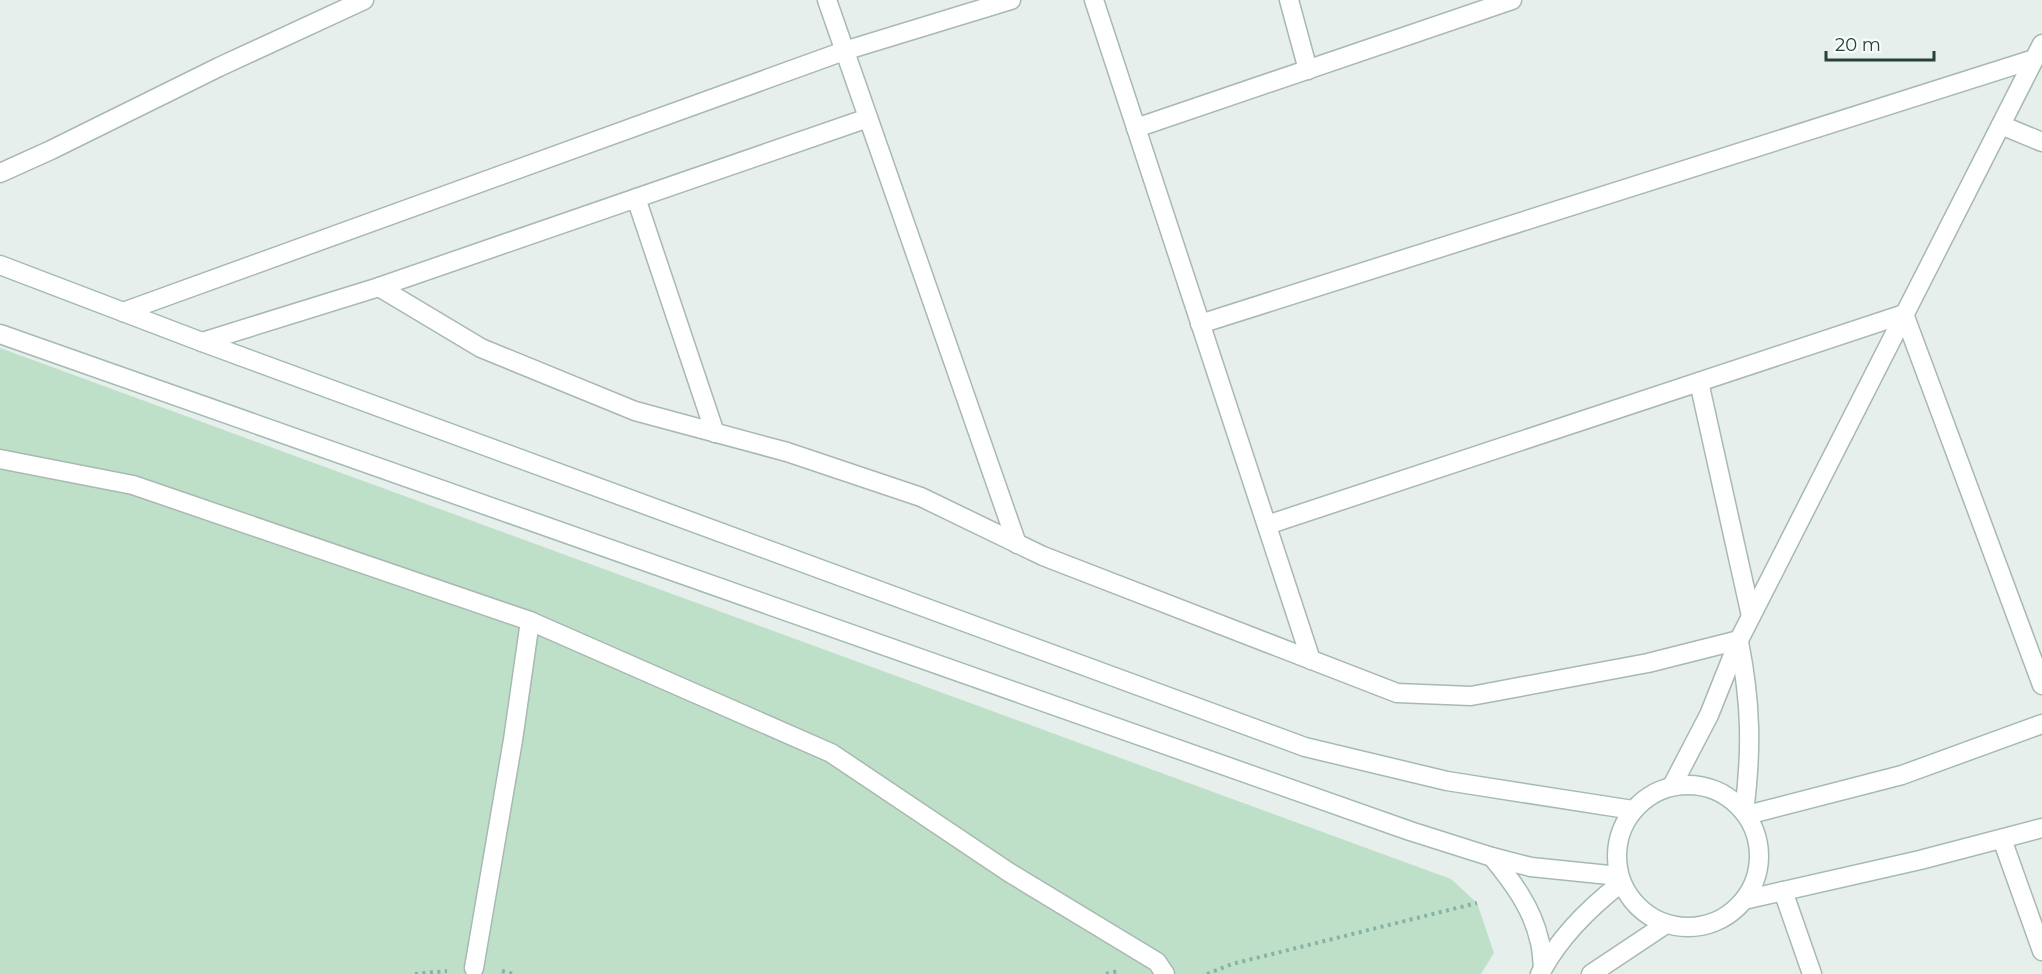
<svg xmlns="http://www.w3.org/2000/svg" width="2042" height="974" viewBox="0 0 2042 974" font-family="Montserrat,sans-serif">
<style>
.green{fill:#bfe0c8}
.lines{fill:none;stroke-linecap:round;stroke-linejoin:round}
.lane-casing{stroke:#a8b8b2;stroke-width:21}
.street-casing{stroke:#a8b8b2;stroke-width:21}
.secondary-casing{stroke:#a4bbb3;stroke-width:21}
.path{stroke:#86b3a5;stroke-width:4;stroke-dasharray:3 4.5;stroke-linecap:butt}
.lane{stroke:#fff;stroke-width:18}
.street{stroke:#fff;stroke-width:18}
.secondary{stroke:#fff;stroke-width:18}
</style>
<rect width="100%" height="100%" fill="#e6efeb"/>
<path class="green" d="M0,348L1451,879L1477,903L1494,953L1481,974H0Z"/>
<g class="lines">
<g class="lane-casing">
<g id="lane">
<path d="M0,459L133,485L530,621L831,753L1010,873L1157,962L1165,974"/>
<path d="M474,968L513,740L530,621"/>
</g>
</g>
<g class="street-casing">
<g id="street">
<path d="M827,0L1017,544"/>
<path d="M1094,0L1311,660"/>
<path d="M1289,0L1308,70"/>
<path d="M2001,125L2042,142"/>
<path d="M1136,128L1512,0"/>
<path d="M0,173L51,150L219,67L364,0"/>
<path d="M636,198L715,433"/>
<path d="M379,287L481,348L635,411L787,452L921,497L1043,556L1397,693L1471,696L1648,663L1739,640"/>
<path d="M123,312L844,51L1011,0"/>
<path d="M1200,324L2034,59"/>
<path d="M202,342L379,287L868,118"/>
<path d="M1699,382L1751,616"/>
<path d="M1267,525L1904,314L2042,685"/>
<path d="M1739,642C1751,702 1752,750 1744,812"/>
<path d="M1672,786L1709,715L1739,640L2042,44"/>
<path d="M2002,839L2042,951"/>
<path d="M1783,891L1812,974"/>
<path d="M1540,974C1559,937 1589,908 1621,883"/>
<path d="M1591,974L1666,924"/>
</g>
</g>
<g class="secondary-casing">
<g id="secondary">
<path d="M0,265L202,342L1305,747L1447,781L1633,810"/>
<path d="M0,334L1410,831L1492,857L1531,867L1619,876"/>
<circle cx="1688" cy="856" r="71"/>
<path d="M1747,815L1902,775L2042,724"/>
<path d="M1492,857C1512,881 1532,908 1539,939C1542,948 1542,958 1543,968"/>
<path d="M1744,900L1920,860L2042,828"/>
</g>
</g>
<g class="path">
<path d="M502,971L513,974"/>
<path d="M415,974L447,971"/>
<path d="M1106,974L1118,971"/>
<path d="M1207,974L1232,964L1477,903"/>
</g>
<use href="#lane" class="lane"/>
<use href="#street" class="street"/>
<use href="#secondary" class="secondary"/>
</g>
<path d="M1826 51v9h108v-9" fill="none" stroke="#24423a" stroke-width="3"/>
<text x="1835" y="51" font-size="18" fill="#24423a" stroke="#f7fbf9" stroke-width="4.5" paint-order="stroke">20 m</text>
</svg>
